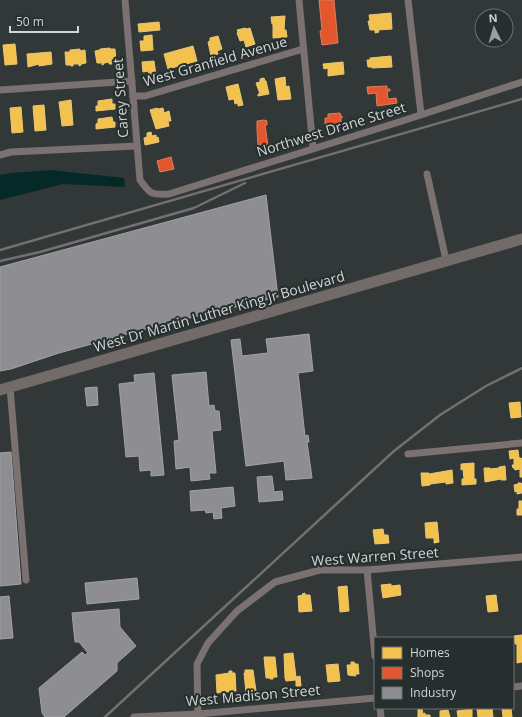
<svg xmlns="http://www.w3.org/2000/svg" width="522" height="717" viewBox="0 0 522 717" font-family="'Open Sans',sans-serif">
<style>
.water{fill:#042927}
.homes{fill:#f2c14e;stroke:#e8c776}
.shops{fill:#e4572e;stroke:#de7d60}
.industry{fill:#8d8d92;stroke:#a1a3a6}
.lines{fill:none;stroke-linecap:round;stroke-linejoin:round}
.street{stroke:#7b7170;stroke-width:7}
.secondary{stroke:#726b69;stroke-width:11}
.rail{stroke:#737170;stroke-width:2.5}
.labels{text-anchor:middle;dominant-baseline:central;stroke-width:4;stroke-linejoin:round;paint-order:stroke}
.street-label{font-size:14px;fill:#d0d5d5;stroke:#262f2e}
</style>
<rect width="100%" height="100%" fill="#323837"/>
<path class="water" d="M51,170L124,178L125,187L63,184L0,200V175L11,173Z"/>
<g class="homes">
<path d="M391,13L392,29L378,30L379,32L375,33V30H370L368,21H370L369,15Z"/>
<path d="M285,16L284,30H286L287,37L273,38V24H272L271,17Z"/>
<path d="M159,22L160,30L139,32L138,24Z"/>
<path d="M245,28L246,29L250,28L255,44L246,47L244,40L240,41L237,33L238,32L237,30Z"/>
<path d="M152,35L153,50L141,51L140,41H144V36Z"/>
<path d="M218,36L222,49L217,51L218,54L211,56L208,42L210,41V38Z"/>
<path d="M15,44L17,64L5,65L3,45Z"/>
<path d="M193,46L197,61L168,69L164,54Z"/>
<path d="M110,48V49H115L116,62H111L112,64H109V62L104,63V64L102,65V63H97L95,51L100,50V49Z"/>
<path d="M80,49V51L85,50L86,63L81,64V65L79,66V64H73V66H71V65H66L65,52H70V50Z"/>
<path d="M51,52L52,64L39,66V64L28,67L27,54Z"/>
<path d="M391,56L392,67L372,68V67H368L367,60H370V58Z"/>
<path d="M154,61L156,75L148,76L149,71L143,72L142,62Z"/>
<path d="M343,62L344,74L328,76V68L324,69L323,64Z"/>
<path d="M285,77L286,87L289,86L291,99L278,100L275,79Z"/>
<path d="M264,78L265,81H266L269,94L258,96V94H260L256,83L260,82V79Z"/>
<path d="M238,84L243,105L238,106V103L235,104L234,99L229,100L226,87Z"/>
<path d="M112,99V104H115V109L96,111V106H98V101Z"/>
<path d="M71,100L73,125L62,126L59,102Z"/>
<path d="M44,105L46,130L35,131L33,106Z"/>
<path d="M21,107L23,132L12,133L10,108Z"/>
<path d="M157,108L158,109L163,108L164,113L169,111L171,121H168L169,126L156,129L150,110Z"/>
<path d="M112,117L113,122H115V127L96,129V124L98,123V119Z"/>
<path d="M151,132L152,136L156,135V138L158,137L159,142L145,145L144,138L147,137V133Z"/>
<path d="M520,402L521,417L511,418L509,403Z"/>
<path d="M518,450L519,458H521L522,459V477H520V469L515,470L514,468H513L512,465H514V458L510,459L509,451Z"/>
<path d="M474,463V479H476V484L462,485V479H464L463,469L461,470V464Z"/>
<path d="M505,466L506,480H501V479L485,482L484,468H490V469L499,468V467Z"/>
<path d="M452,470L453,483L446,484V482L430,484V485L422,486L421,473H429V474Z"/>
<path d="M518,483H521L522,484V493L517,494V491L515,492L514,485L518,484Z"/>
<path d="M519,501H522V515H517V509H519Z"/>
<path d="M437,522L439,542L434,543V538H426L425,523Z"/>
<path d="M383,529L384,535H388L389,543L375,544L373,530Z"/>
<path d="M391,584V586L400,585L401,595L383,598L381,585Z"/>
<path d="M347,586L349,611L340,612L338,587Z"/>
<path d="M305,593V595H310L312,611L299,612L298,596L303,595L302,594Z"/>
<path d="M496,595L498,611L488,612L486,596Z"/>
<path d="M522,635V662L517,663V644H515L514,636Z"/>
<path d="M293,653L296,677L300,676L301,686H296V680L286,681L285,678L284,654Z"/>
<path d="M264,657H275L277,677H273V679H270V678H266Z"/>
<path d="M351,662H354L355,664H358L359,674H355L356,676L348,675L347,665H351Z"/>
<path d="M338,664L340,681L328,682L326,665Z"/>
<path d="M245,670H253L256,691L246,692L244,673H245Z"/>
<path d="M229,671H232V673H235L236,691L217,693L216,675L229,673Z"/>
<path d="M479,708H492L493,717H478L477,709Z"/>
<path d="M502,708H511L512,717H503Z"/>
<path d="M418,709H422L423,714L425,713V715H430V717H418Z"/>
<path d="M472,709V717H458L457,711Z"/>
<path d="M448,710L450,717H440V711Z"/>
</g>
<g class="shops">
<path d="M319,0H334L338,43L322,45L320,31L322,30Z"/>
<path d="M387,86V89H390V91H387L388,99L396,98L397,103L377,106L376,93L368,94L367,87Z"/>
<path d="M340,113L341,116H342V118H341V124L325,125V118H328V114Z"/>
<path d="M264,120L267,121V125H265L268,146H265V144L258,145L257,129V121Z"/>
<path d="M171,157L174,169L160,172L157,161Z"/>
</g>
<g class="industry">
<path d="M266,195L278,297L164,324L59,353L11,369L0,371V267Z"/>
<path d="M309,334L313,371L298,373L305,436L308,435L309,442H307L312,478L286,480L284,461L246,466L231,340L240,339L242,356L268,353L266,339Z"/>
<path d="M206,372L209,406L214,405L215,411H219L221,430L212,431L216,473H209L210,479L191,481L190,467L176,469L174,441L179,440L172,375Z"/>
<path d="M154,373L164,475L151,476V470L140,471L139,456L126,457L119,384L135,382L134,375Z"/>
<path d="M97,387L98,405L87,406L85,388Z"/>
<path d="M11,452L21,584L0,586V453Z"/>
<path d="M272,476L274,492L282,491L283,500L259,502L257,477Z"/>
<path d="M233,487L235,506L221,508L222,518L214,519L213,512L206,513L205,510L191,511L190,491Z"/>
<path d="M137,578L139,599L87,604L85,583Z"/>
<path d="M9,596L13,638L0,639V597Z"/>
<path d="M119,609L120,627L136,646L117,663V671L64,717H45L42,713L39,688L82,652L85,655L88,653L79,642H75L72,613Z"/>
</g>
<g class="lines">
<g class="street">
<path d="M125,0L140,180C150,194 151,195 169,194L399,122L522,82"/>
<path d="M299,0L313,148"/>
<path d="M408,0L421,114"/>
<path d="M0,90L132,81"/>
<path d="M133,96H145L303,49"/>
<path d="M0,155L11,152L137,146"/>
<path d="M427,174L446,260"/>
<path d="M10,387L26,580"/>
<path d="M408,454L522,443"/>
<path d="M367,570L375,656"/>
<path d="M513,687L522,686"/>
<path d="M380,708L381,717"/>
<path d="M134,717L198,714L375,698"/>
<path d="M198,717L197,664L208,643L237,611L275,582L320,570H367L522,557"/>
</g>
<path class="secondary" d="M0,390L522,239"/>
<g class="rail">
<path d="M0,250L522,99"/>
<path d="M0,261L40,252L194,208L245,183"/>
<path d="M105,717L394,451L440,415L486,386L522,368"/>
</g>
</g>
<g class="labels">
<g class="street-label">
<text transform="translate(215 61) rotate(-16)">West Granfield Avenue</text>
<text transform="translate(120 98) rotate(-94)">Carey Street</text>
<text transform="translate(331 129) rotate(-17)">Northwest Drane Street</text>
<text transform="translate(219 311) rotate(-16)">West Dr Martin Luther King Jr Boulevard</text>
<text transform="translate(375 556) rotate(-4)">West Warren Street</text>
<text transform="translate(253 695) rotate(-5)">West Madison Street</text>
</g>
</g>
<rect x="374" y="637" width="140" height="72" fill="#262f2e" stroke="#6a7171"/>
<rect x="382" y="647" width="20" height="12" fill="#f2c14e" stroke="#6a7171"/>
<text x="410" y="657" font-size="12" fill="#d0d5d5">Homes</text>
<rect x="382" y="667" width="20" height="12" fill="#e4572e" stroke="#6a7171"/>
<text x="410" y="677" font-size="12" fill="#d0d5d5">Shops</text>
<rect x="382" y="687" width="20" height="12" fill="#8d8d92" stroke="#6a7171"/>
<text x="410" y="697" font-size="12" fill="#d0d5d5">Industry</text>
<g transform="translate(494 28) rotate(355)"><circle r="19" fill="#262f2e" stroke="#6a7171"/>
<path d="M0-3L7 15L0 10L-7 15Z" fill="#999e9e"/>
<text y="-6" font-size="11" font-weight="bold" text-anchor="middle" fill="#d0d5d5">N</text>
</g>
<path d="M10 26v6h68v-6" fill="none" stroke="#d0d5d5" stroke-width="2"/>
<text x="16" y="26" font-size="12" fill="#d0d5d5" stroke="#262f2e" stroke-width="3" paint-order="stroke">50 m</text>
</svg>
